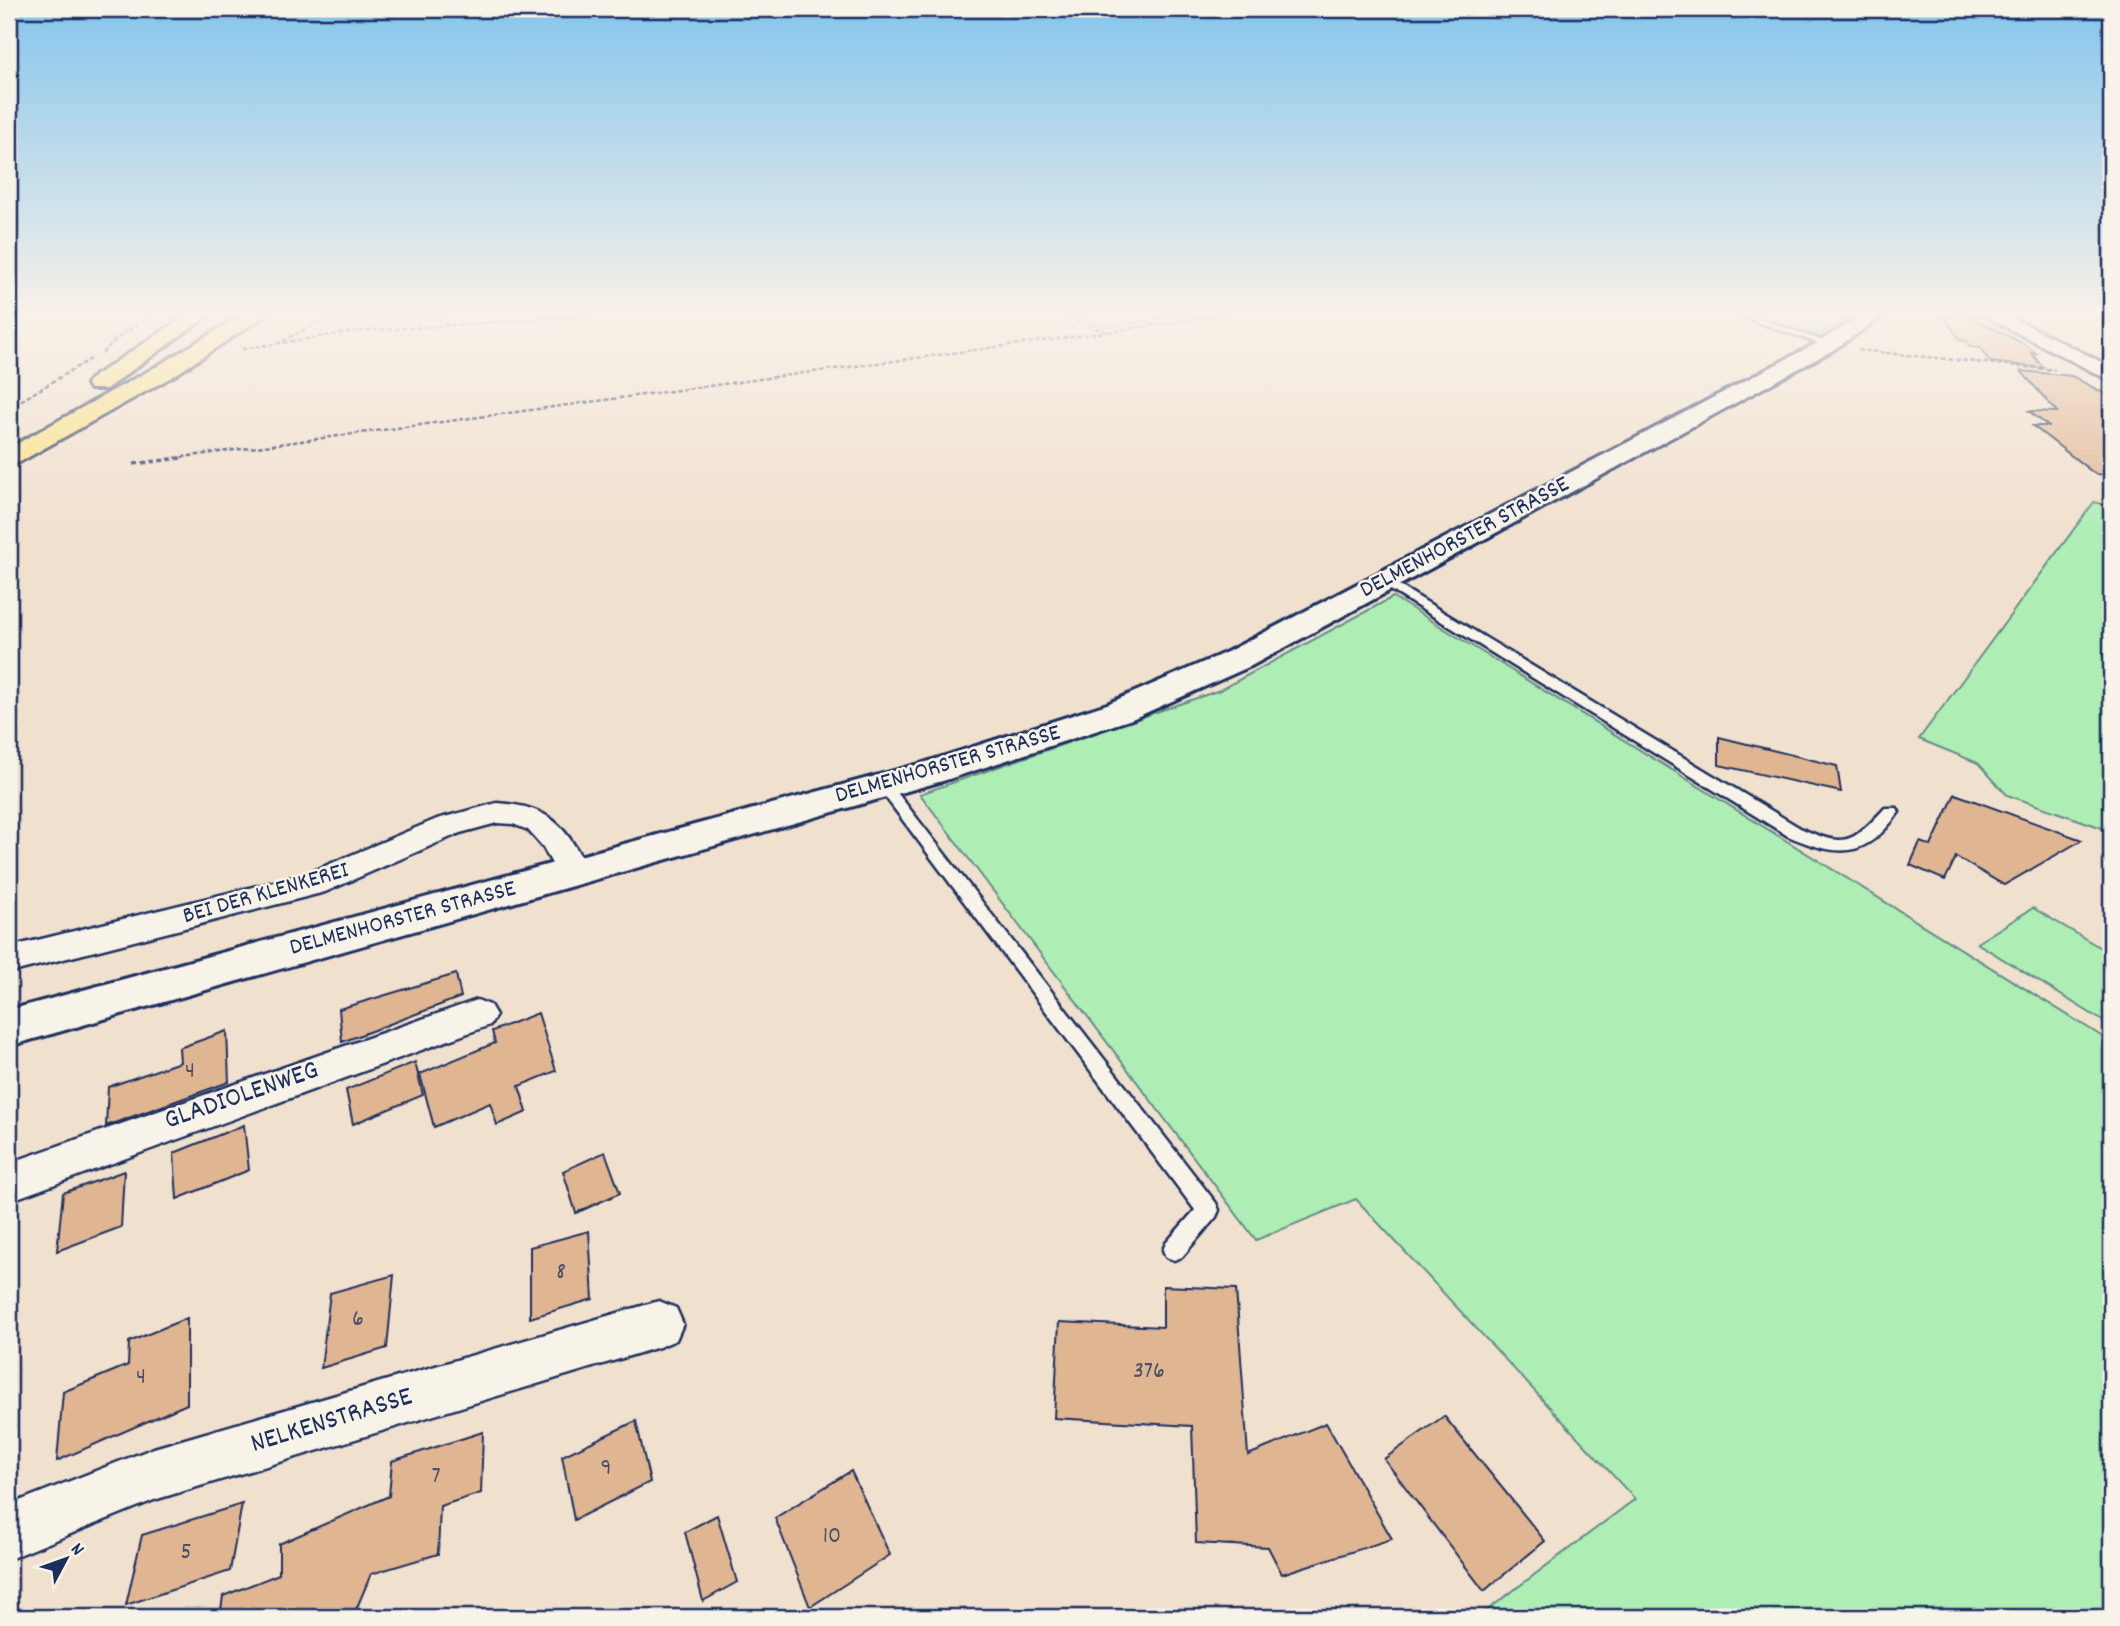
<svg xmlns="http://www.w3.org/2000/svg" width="2120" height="1626" viewBox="0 0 2120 1626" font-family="Dekko,sans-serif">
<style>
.built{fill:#ebd3bc}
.green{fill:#aeedb4;stroke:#648e89;stroke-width:2}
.building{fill:#e0b591;stroke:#1b2f5e;stroke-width:2}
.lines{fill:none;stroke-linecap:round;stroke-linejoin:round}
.lane-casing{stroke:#1b2f5e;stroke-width:5}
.street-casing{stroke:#1b2f5e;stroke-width:5}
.secondary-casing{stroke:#1b2f5e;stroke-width:6}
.highway-casing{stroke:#1b2f5e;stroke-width:6}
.path-far1{stroke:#1b2f5e;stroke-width:2.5;stroke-dasharray:4.5 2.5;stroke-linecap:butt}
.path{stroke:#1b2f5e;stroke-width:3.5;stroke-dasharray:5 3.5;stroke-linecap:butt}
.lane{fill:#f7f3e8;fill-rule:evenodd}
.street{fill:#f7f3e8;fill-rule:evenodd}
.secondary{fill:#f7f3e8;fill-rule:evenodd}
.highway{fill:#fae180;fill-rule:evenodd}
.labels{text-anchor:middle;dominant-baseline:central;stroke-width:5;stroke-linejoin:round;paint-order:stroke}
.street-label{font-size:24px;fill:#1b2f5e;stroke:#f7f3e8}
.near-number-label{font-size:24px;fill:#4c506b}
.near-street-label{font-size:28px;fill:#1b2f5e;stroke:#f7f3e8}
</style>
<rect width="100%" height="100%" fill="#f0e0ce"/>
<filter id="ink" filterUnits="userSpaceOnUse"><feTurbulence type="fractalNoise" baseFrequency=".0143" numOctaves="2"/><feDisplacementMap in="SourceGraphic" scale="14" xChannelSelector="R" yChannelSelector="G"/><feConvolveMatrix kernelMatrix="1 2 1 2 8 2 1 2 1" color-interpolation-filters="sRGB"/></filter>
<g filter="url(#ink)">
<path class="built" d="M1908,312H1967L2005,331L1967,332L1894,326Z"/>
<g class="green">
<path d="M340,312H519L322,324Z"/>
<path d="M1064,312H1201L1105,327Z"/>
<path d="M1742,312H1854L1833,328L1815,336Z"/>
<path d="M2094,502L2111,506V831L2007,795L1978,763L1919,739Z"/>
<path d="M1393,597L2111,1042V1617H1478L1635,1499L1356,1199L1256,1240L920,794L1220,690Z"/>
<path d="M2033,908L2111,954V1026L1977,943Z"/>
</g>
<g class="building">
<path d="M1941,312H1961L2024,344L2036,353H2031L2044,368L1990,362L1980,348L1970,347L1966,341L1960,340Z"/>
<path d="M2021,371L2072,376L2111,397V475L2095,474L2033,426H2048L2029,411L2057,412Z"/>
<path d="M1719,737L1837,766L1841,792L1719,765Z"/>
<path d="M1955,794L2082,840L2004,885L1956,857L1945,880L1910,865L1920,842L1931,846Z"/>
<path d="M456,974L461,997L342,1042L339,1009Z"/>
<path d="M538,1013L556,1071L519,1086L527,1112L497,1125L490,1103L434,1127L420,1074L495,1043L492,1031Z"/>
<path d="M227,1031L229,1082L106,1126L108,1087L180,1062L179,1048Z"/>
<path d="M415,1062L423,1095L353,1124L346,1090Z"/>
<path d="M244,1125L249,1170L177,1199L174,1153Z"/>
<path d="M605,1152L620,1193L576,1213L563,1171Z"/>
<path d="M124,1171L121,1227L57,1251L63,1193Z"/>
<path d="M589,1231L593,1299L530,1318V1247Z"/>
<path d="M394,1275L387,1348L321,1368L330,1293Z"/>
<path d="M1163,1286L1236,1289L1248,1455L1326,1423L1392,1539L1282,1574L1268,1547L1196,1543L1192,1426L1054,1418L1059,1322L1163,1327Z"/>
<path d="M187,1318V1404L57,1461L63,1392L128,1365L129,1342Z"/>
<path d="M1444,1416L1545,1541L1484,1591L1384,1459Z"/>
<path d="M636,1421L650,1482L574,1520L562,1456Z"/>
<path d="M483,1432L481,1493L440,1506L438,1554L371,1574L353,1617H220L223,1596L279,1574V1544L389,1496L392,1461Z"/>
<path d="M851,1471L890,1555L810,1607L775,1518Z"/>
<path d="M242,1504L230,1571L126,1605L142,1535Z"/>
<path d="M717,1515L737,1582L703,1601L685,1532Z"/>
</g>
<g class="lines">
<g class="lane-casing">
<g id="lane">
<path d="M1728,312H1740L1833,344L1826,346Z"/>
<path d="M1385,577L1800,828C1846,848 1851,844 1885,808H1897L1899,812C1865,860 1838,857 1788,836L1381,584L1379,581Z"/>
<path d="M883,779L888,781L1216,1203L1219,1210L1216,1217L1182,1257L1174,1260L1166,1257L1163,1250L1166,1243L1195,1210L878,787L875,784Z"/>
</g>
</g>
<g class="street-casing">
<g id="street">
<path d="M497,803C551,806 565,826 589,871L584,879L572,882L560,879L543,847L528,830L513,824L497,823L460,833L325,892L9,973V947L306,874L437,819Z"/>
<path d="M477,1000L490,1005L496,1015L490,1025L9,1201V1163Z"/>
<path d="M659,1301L676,1308L683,1324L676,1340L659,1347L154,1500L9,1559V1505L154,1448Z"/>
</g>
</g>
<g class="secondary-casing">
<g id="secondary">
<path d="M1866,312H1889L1833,350L1251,666L1132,719L946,780L9,1046V1010L920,764L1107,704L1227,652L1819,342Z"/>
<path d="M1977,312H2001L2111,367V381Z"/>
</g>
</g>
<g class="highway-casing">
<g id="highway">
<path d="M191,312H213L106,389H90L87,384L90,379Z"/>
<path d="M247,312H270L175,375L18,463L9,465V448L159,365Z"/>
</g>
</g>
<g class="path-far1">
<path d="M1049,312L1108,332L1238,312"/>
<path d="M277,344L338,312"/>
<path d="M242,349L350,332L644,312"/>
<path d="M1858,350L2055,370"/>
<path d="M102,353L122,334L157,312"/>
<path d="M9,408L92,358"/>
<path d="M168,459L1108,332"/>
</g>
<path class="path" d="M134,464L181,458"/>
<use href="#lane" class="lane"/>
<use href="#street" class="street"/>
<use href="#secondary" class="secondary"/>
<use href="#highway" class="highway"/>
</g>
</g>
<linearGradient id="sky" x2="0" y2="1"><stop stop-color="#85c5ec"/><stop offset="0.58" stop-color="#f8f1e9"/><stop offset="1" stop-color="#f8f1e9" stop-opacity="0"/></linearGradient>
<rect width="2120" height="540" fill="url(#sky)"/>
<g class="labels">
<g class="street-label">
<text transform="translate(1465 538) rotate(-28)">DELMENHORSTER STRASSE</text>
<text transform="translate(948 765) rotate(-16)">DELMENHORSTER STRASSE</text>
<text transform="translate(266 894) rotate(-16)">BEI DER KLENKEREI</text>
<text transform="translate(403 919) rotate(-15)">DELMENHORSTER STRASSE</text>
</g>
<g class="near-number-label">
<text x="190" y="1072">4</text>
<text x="561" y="1273">8</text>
<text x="358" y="1320">6</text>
<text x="1149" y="1372">376</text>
<text x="141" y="1378">4</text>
<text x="606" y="1469">9</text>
<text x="436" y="1477">7</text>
<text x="832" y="1537">10</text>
<text x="186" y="1553">5</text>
</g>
<g class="near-street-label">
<text transform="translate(242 1097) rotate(-19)">GLADIOLENWEG</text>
<text transform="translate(332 1422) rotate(-17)">NELKENSTRASSE</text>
</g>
</g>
<rect width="2120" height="1626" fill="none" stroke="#f7f3e8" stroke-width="35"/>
<rect x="18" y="18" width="2085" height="1591" fill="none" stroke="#1b2f5e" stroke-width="2.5" filter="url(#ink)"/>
<g transform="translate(66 1559) rotate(49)" stroke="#f7f3e8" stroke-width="5" paint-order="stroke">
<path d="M0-5L12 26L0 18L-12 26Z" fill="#1b2f5e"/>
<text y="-10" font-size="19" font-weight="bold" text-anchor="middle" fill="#1b2f5e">N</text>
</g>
</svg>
